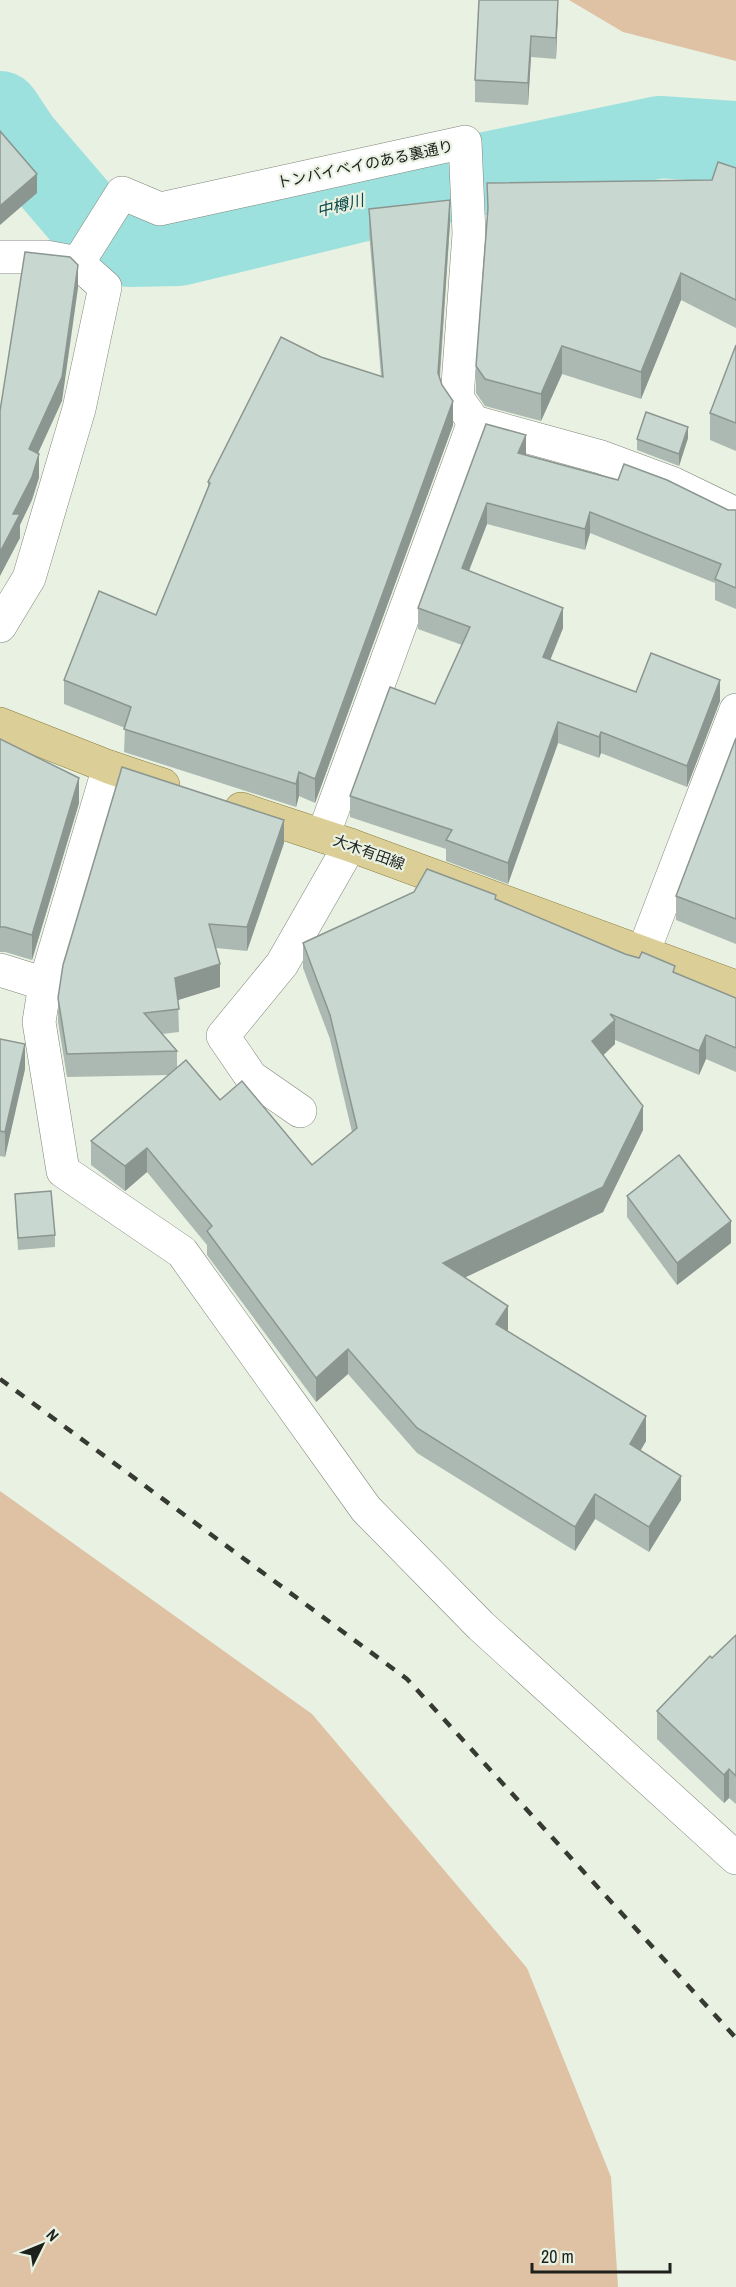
<svg xmlns="http://www.w3.org/2000/svg" width="736" height="2287" viewBox="0 0 736 2287" font-family="'Archivo Narrow','Noto Sans JP',sans-serif">
<style>
.green{fill:#dfc1a4}
.lines{fill:none;stroke-linecap:round;stroke-linejoin:round}
.river{stroke:#9de1de;stroke-width:82}
.minor-casing{stroke:#7f8578;stroke-width:34}
.major-casing{stroke:#897d3f;stroke-width:34}
.minor{stroke:#fff;stroke-width:33}
.major{stroke:#dbcf97;stroke-width:33}
.rail{stroke:#373a33;stroke-width:4.5;stroke-dasharray:10 10;stroke-linecap:butt}
.wall{fill:#acb9b2}
.shaded-wall{fill:#8c9691}
.building{fill:#c8d7cf;stroke:#8c9691;stroke-width:1.5}
.labels{text-anchor:middle;dominant-baseline:central;stroke-width:4.5;stroke-linejoin:round;paint-order:stroke}
.street-label{font-size:15px;fill:#1e201b;stroke:#e9f1e2}
.water-label{font-size:16px;font-style:italic;fill:#0a4948;stroke:#e9f1e2}
</style>
<rect width="100%" height="100%" fill="#e9f1e2"/>
<g class="green">
<path d="M569,0H736V61L623,32Z"/>
<path d="M0,1491L312,1714L527,1968L611,2177L618,2287H0Z"/>
</g>
<g class="lines">
<path class="river" d="M0,112L20,142L80,212L129,246L179,245L405,190L660,137L736,142"/>
<g class="minor-casing">
<g id="minor">
<path d="M0,257H46L78,263L105,287L79,409L29,578L0,626"/>
<path d="M78,263L122,193L160,209L465,142L469,234L457,398L474,422L601,457L674,484L736,514"/>
<path d="M323,836L474,422"/>
<path d="M643,953L736,710"/>
<path d="M0,970L45,984L109,767"/>
<path d="M45,984L39,1022L63,1171L182,1252L366,1509L481,1626L736,1858"/>
<path d="M300,1111L251,1077L223,1036L282,964L350,845"/>
</g>
</g>
<g class="major-casing">
<g id="major">
<path d="M0,724L109,767L163,785"/>
<path d="M241,809L350,845L736,987"/>
</g>
</g>
<use href="#minor" class="minor"/>
<use href="#major" class="major"/>
<path class="rail" d="M0,1379L407,1679L736,2038"/>
</g>
<g class="wall">
<path d="M558,0L556,59L531,57L528,105L475,102V80Z"/>
<path d="M736,168V328L681,300L641,399L562,374L541,421L485,406L476,393V366L487,218V183L712,180Z"/>
<path d="M369,209L450,223L440,378L453,425L315,803L299,796L296,807L124,752L125,728L64,704V680L156,615L208,488V482L321,357L381,376L369,232Z"/>
<path d="M736,345V451L710,440V413Z"/>
<path d="M486,424L526,455L728,510H736V609L715,600V583L590,533L585,550L487,524L469,570L563,628L550,660L636,692L720,701L687,787L601,753L599,758L558,743L508,884L446,861V849L350,817V796L435,704L462,645L418,629V608Z"/>
<path d="M688,438L679,466L637,450V439Z"/>
<path d="M736,738V944L676,920V896Z"/>
<path d="M0,739L79,803L32,960L5,952H0Z"/>
<path d="M284,843L247,951L216,948L220,987L178,1000L179,1032L162,1034L177,1051V1068L312,1165L352,1132L330,1039L303,968V943L496,899L625,954L736,998V1072L706,1059L699,1075L615,1040V1044L603,1055L643,1130L603,1212L465,1277L508,1330V1331L646,1441L640,1451L681,1500L649,1552L595,1519L575,1551L417,1453L348,1374L316,1402L207,1255V1245L147,1172L125,1191L91,1165V1141L169,1075L67,1077L58,1022V998Z"/>
<path d="M0,1039L25,1069L5,1157L0,1156Z"/>
<path d="M15,1194L55,1235V1247L18,1250Z"/>
<path d="M627,1196L731,1243L677,1285L627,1217Z"/>
<path d="M736,1635V1804L729,1798L724,1803L657,1739V1711Z"/>
</g>
<g class="shaded-wall">
<path d="M558,0V11L556,59V38Z"/>
<path d="M531,36V57L528,105V83Z"/>
<path d="M37,174V193L0,225V206Z"/>
<path d="M450,200V223L438,397V373Z"/>
<path d="M78,265V288L62,401L29,473V449Z"/>
<path d="M681,273V300L641,399V372Z"/>
<path d="M562,346V374L541,421V394Z"/>
<path d="M453,401V425L315,803V779Z"/>
<path d="M688,427V438L679,466V454Z"/>
<path d="M526,435V456L518,453Z"/>
<path d="M39,454V478L32,500L20,525V538L0,576V552L13,514Z"/>
<path d="M487,503V524L462,589V568Z"/>
<path d="M590,512V533L585,550V529Z"/>
<path d="M563,608V628L543,678V657Z"/>
<path d="M720,680V701L687,787V766Z"/>
<path d="M558,722V743L508,884V863Z"/>
<path d="M601,732V753L599,758V737Z"/>
<path d="M299,772V796L296,807V784Z"/>
<path d="M79,778V803L32,960V935Z"/>
<path d="M284,820V843L247,951V927Z"/>
<path d="M220,964V987L175,1001V978Z"/>
<path d="M615,1020V1044L592,1066V1041Z"/>
<path d="M706,1035V1059L699,1075V1051Z"/>
<path d="M25,1044V1069L5,1157V1132Z"/>
<path d="M643,1106V1130L603,1212L443,1288V1263Z"/>
<path d="M147,1148V1172L125,1191V1166Z"/>
<path d="M731,1221V1243L677,1285V1263Z"/>
<path d="M508,1306V1330L496,1348V1324Z"/>
<path d="M348,1349V1374L316,1402V1378Z"/>
<path d="M646,1416V1441L630,1469V1444Z"/>
<path d="M681,1476V1500L649,1552V1527Z"/>
<path d="M595,1494V1519L575,1551V1527Z"/>
<path d="M729,1769V1798L724,1803V1775Z"/>
</g>
<g class="building">
<path d="M479,0H558L556,38L531,36L528,83L475,80Z"/>
<path d="M0,131L37,174L0,206Z"/>
<path d="M718,162L736,168V300L681,273L641,372L562,346L541,394L485,379L476,366L488,208L487,183L712,180Z"/>
<path d="M450,200L438,373L442,385L453,401L315,779L299,772L296,784L124,729L131,707L64,680L99,591L156,615L210,483L208,482L281,337L321,357L383,377L369,209Z"/>
<path d="M25,252L70,257L78,265L62,377L29,449L39,454L32,477L13,514H20L0,552V411Z"/>
<path d="M736,345V423L710,413Z"/>
<path d="M646,412L688,427L679,454L637,439Z"/>
<path d="M486,424L526,435L518,453L618,480L624,464L667,480L728,510H736V588L715,579L721,564L590,512L585,529L487,503L462,568L563,608L543,657L636,692L651,653L720,680L687,766L601,732L599,737L558,722L508,863L446,840L452,830L350,796L390,687L435,704L470,627L418,608Z"/>
<path d="M736,738V919L676,896Z"/>
<path d="M0,739L79,778L32,935L5,927H0Z"/>
<path d="M122,767L284,820L247,927L209,924L220,964L175,978L179,1009L144,1013L177,1051L67,1054L58,998L63,965Z"/>
<path d="M427,869L496,895L495,899L625,954L639,958L642,952L675,966L673,972L736,998V1048L706,1035L699,1051L610,1014L615,1020L592,1041L643,1106L603,1187L443,1263L508,1306L496,1324L646,1416L630,1444L681,1476L649,1527L595,1494L575,1527L417,1428L348,1349L316,1378L207,1231L212,1226L147,1148L125,1166L91,1141L186,1060L220,1100L242,1081L312,1165L357,1128L330,1015L303,943L414,892Z"/>
<path d="M0,1039L25,1044L5,1132L0,1131Z"/>
<path d="M679,1155L731,1221L677,1263L627,1196Z"/>
<path d="M51,1191L55,1235L18,1238L15,1194Z"/>
<path d="M736,1635V1776L729,1769L724,1775L657,1711L710,1656L712,1658Z"/>
</g>
<g class="labels">
<g class="street-label">
<text transform="translate(365 164) rotate(-12)">トンバイベイのある裏通り</text>
<text transform="translate(369 852) rotate(20)">大木有田線</text>
</g>
<g class="water-label">
<text transform="translate(340 205) rotate(-14)">中樽川</text>
</g>
</g>
<g transform="translate(42 2245) rotate(47)" stroke="#e9f1e2" stroke-width="4.5" paint-order="stroke">
<path d="M0-4.5L10 22L0 15L-10 22Z" fill="#1e201b"/>
<text y="-9" font-size="16" font-weight="bold" text-anchor="middle" fill="#1e201b">N</text>
</g>
<path d="M532 2263v9h138v-9" fill="none" stroke="#1e201b" stroke-width="3"/>
<text x="541" y="2263" font-size="18" fill="#1e201b" stroke="#e9f1e2" stroke-width="4.5" paint-order="stroke">20 m</text>
</svg>
